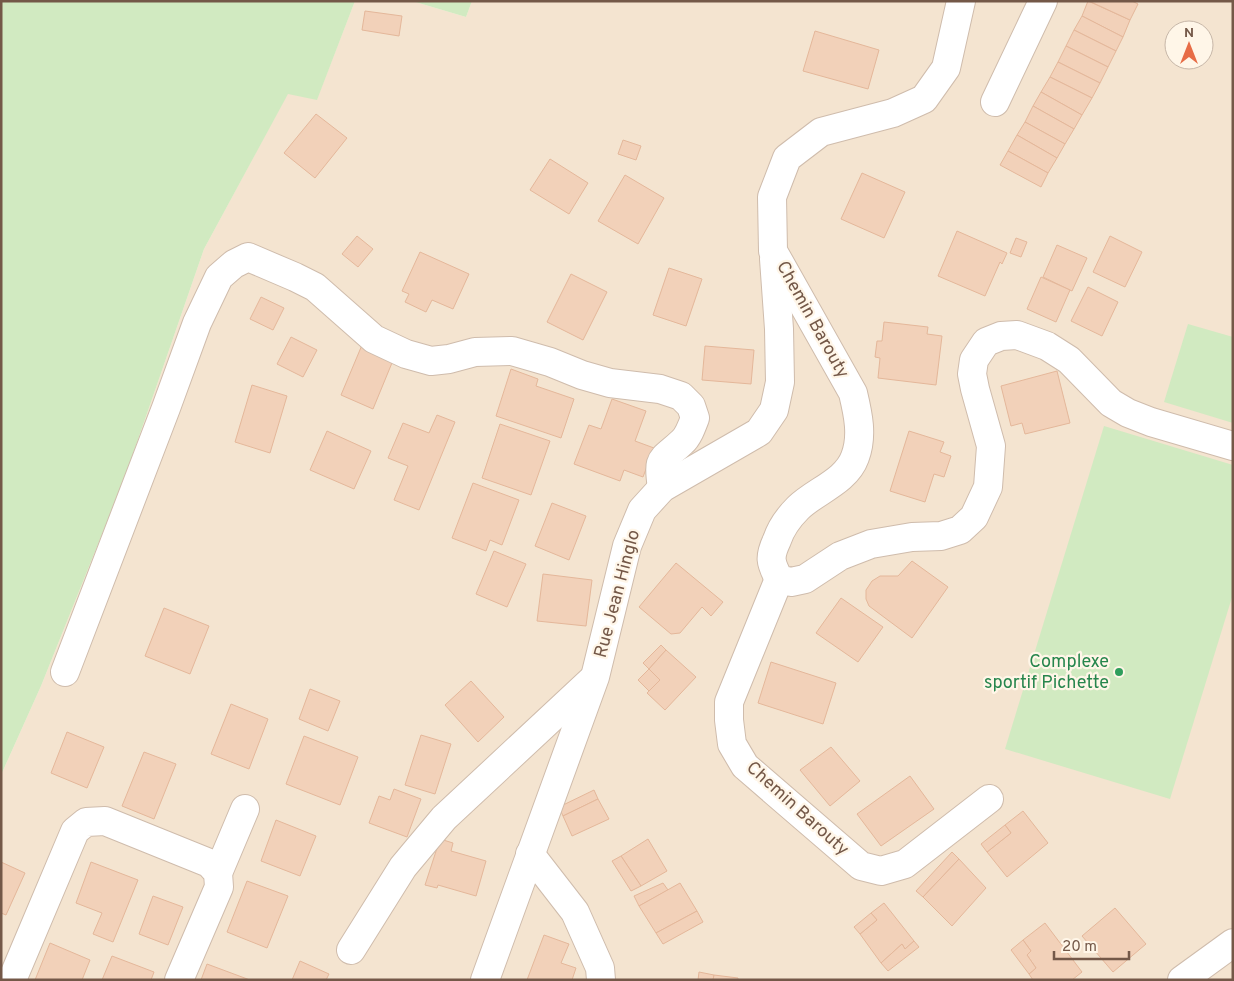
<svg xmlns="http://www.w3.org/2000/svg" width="1234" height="981" viewBox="0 0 1234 981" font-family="Overpass,sans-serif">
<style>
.residential{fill:#f4e4d0;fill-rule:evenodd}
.green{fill:#d1eac1}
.building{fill:#f2d1b9;stroke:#e4b79a}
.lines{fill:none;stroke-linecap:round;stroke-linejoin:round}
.minor-casing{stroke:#cfbcac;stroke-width:30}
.minor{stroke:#fff;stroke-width:28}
.leisure-dot{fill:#2e9e5b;stroke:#fff6e8;stroke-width:2}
.labels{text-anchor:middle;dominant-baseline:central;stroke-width:4.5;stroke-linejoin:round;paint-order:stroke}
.street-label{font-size:18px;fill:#745848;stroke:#fff6e8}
.leisure-label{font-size:18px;fill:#27864d;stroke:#fff6e8;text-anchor:end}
</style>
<rect width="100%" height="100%" fill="#fcf2e2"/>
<path class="residential" d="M355,1H412L466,17L472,1H1233V980H1V775L41,686L125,477L204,249L288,93L317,99ZM1174,30H1204V60H1174Z"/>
<g class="green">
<path d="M1,1H355L317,100L288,94L204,249L125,477L41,686L1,775Z"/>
<path d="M412,1H472L466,17Z"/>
<path d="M1188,324L1233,337V423L1164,402Z"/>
<path d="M1104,426L1233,465V594L1170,799L1005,749Z"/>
</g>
<g class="building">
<path d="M1088,1L1130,20L1123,37L1082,16Z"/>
<path d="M1089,1H1132L1138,4L1130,20Z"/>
<path d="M365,11L402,16L399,36L362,30Z"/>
<path d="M1082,16L1123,37L1116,51L1074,30Z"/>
<path d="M1074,30L1116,51L1108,67L1066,46Z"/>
<path d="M815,31L879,50L868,89L803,71Z"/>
<path d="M1066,46L1108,67L1100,83L1058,62Z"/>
<path d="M1058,62L1100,83L1092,98L1050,77Z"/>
<path d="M1050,77L1092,98L1082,115L1041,92Z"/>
<path d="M1041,92L1082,115L1074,129L1033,106Z"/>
<path d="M1033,106L1074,129L1065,144L1025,122Z"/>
<path d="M316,114L347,138L315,178L284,153Z"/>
<path d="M1025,122L1065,144L1057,158L1017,135Z"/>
<path d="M1017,135L1057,158L1048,173L1008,151Z"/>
<path d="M623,140L641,146L636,160L618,154Z"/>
<path d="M1008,151L1048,173L1041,187L1000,165Z"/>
<path d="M550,159L588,183L569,214L530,190Z"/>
<path d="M862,173L905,192L884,238L841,219Z"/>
<path d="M625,175L664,198L638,244L598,221Z"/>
<path d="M957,231L1007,253L1002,264L1000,262L985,296L938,276Z"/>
<path d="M357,236L373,249L358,267L342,254Z"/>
<path d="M1110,236L1142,252L1125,287L1093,272Z"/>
<path d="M1016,238L1027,242L1021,257L1010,253Z"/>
<path d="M1057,245L1087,258L1072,291L1043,277Z"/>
<path d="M420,252L469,274L453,309L432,300L426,312L405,302L409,294L402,291Z"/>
<path d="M669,268L702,279L686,326L653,315Z"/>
<path d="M571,274L607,292L583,340L547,322Z"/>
<path d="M1041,277L1070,290L1056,322L1027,309Z"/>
<path d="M1088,287L1118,302L1102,336L1071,321Z"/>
<path d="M261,297L284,308L273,330L250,319Z"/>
<path d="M884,322L928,327L927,334L942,336L936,385L878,378L880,358L875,357L877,341H882Z"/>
<path d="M291,337L317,350L303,377L277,364Z"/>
<path d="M362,345L394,358L373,409L341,395Z"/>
<path d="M705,346L754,350L751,384L702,380Z"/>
<path d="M511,369L538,379L536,386L574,399L561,438L496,416Z"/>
<path d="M1057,371L1070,423L1025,434L1022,423L1011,426L1001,386Z"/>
<path d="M252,385L287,396L270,453L235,442Z"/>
<path d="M612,399L646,411L635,441L654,448L643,477L624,470L620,481L574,464L589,425L601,429Z"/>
<path d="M437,415L455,422L419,510L394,500L408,466L388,458L403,423L429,433Z"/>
<path d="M500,424L550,441L531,495L482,478Z"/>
<path d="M327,431L371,451L354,489L310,470Z"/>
<path d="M909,431L944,442L940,452L951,456L944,477L934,474L925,502L890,491Z"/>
<path d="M473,483L519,500L502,545L490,540L486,551L452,538Z"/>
<path d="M552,503L586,516L569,560L535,546Z"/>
<path d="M494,551L526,564L507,607L476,594Z"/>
<path d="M912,561L948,587L912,638L869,606L866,599V590L872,581L880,576H898Z"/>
<path d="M676,563L723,602L711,616L702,607L680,633L671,634L639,607Z"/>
<path d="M543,574L592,580L586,626L537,621Z"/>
<path d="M841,598L883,627L858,662L816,633Z"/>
<path d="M164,608L209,626L190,674L145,656Z"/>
<path d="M661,645L666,650L649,669L643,663Z"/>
<path d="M666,650L696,677L665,710L647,693L660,680L649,669Z"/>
<path d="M771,662L836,683L823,724L758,703Z"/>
<path d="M649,669L660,680L649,691L638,680Z"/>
<path d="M471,681L504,717L478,742L445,705Z"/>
<path d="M310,689L340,701L328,731L299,719Z"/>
<path d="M231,704L268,719L249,769L211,754Z"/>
<path d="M67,732L104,747L87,788L51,773Z"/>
<path d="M421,735L451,744L435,794L405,785Z"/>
<path d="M304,736L358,757L340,805L286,784Z"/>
<path d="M831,747L860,781L830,806L800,770Z"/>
<path d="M144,752L176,764L154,819L122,806Z"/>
<path d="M910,776L934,809L881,846L857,814Z"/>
<path d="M394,789L421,799L407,837L369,823L379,796L390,800Z"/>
<path d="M594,790L598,799L563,816L559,807Z"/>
<path d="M598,799L609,819L572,836L563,816Z"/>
<path d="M1023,811L1048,843L1007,877L987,852L1011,833L1005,825Z"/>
<path d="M276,820L316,836L300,876L261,861Z"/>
<path d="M1005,825L1011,833L987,852L981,844Z"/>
<path d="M440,839L453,843L451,851L486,861L476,896L438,885L437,888L425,885Z"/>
<path d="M648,839L667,871L641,886L621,856Z"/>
<path d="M952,852L959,859L923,897L916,891Z"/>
<path d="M621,856L641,886L631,891L612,861Z"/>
<path d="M959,859L986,888L952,926L923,897Z"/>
<path d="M1,862L25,873L6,915L1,913Z"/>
<path d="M91,862L138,880L113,942L93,934L102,913L76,903Z"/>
<path d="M247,881L288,896L267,948L227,932Z"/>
<path d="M663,883L668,890L639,906L634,896Z"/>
<path d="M680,883L697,911L656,933L639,906Z"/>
<path d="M153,896L183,907L168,945L139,934Z"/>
<path d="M884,903L914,941L905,949L902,944L881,963L860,934L877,920L871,913Z"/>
<path d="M1115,908L1146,944L1113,972L1082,936Z"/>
<path d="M697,911L703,922L663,944L656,933Z"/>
<path d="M871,913L877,920L860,934L854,927Z"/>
<path d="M1045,923L1082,972L1072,980H1033L1029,974L1036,968L1027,955L1031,951L1023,940Z"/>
<path d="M544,935L569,944L561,963L576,968L572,980H527Z"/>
<path d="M1023,940L1031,951L1027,955L1036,968L1029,974L1011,950Z"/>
<path d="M914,941L919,947L888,971L881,963L902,944L905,949Z"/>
<path d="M50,943L90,960L82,980H35Z"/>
<path d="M112,956L154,972L151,980H102Z"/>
<path d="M300,961L329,974L326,980H292Z"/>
<path d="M207,964L250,980H201Z"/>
<path d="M699,972L714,975L713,980H698Z"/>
<path d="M714,975L738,978V980H713Z"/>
</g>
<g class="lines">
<g class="minor-casing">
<g id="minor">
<path d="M961,1L946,68L924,99L893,113L821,132L787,158L772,197L773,251L853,393C858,414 863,436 855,457C846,482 815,491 798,508C789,517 781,528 777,540C769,557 770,562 779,579L791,582L805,579L840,556L871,544L912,537L941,536L960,530L974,517L988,487L991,446L975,389L972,374L974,360L986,342L1001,336L1017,335L1047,346L1069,360L1111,403L1128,413L1151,422L1233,446"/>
<path d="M995,102L1043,1"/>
<path d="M779,579L729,702V720L732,744L745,766L861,866L881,871L905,864L989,799"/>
<path d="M65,672L166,408L197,323L219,277L234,264L248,257L295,277L315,287L374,339L406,354L431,361L449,359L475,352L512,351L550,362L582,375L610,383L660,389L681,396L691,406L695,418C692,426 688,437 682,442C661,462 657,456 662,488"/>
<path d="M530,854L575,912L600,968L601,980"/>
<path d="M218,873L245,809"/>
<path d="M351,950L403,867L444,818L591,681"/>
<path d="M12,980L75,831L86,822L105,821L209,863L218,873L219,887L179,980"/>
<path d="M485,980L595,677L627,546L642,510L662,488L759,432L774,410L780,382L779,329L774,259"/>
<path d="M1182,980L1233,943"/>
</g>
</g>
<use href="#minor" class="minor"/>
</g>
<circle class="leisure-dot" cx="1119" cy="672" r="5"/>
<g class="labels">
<g class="street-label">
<text transform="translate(812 320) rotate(61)">Chemin Barouty</text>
<text transform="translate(618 594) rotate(-75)">Rue Jean Hinglo</text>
<text transform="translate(797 809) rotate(42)">Chemin Barouty</text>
</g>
<g class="leisure-label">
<text x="1109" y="662">Complexe<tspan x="1109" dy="21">sportif Pichette</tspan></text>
</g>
</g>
<rect width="1234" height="981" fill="none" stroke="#745848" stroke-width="5"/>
<g transform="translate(1189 45)"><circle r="24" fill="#fff6e8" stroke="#c7b7a8"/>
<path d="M0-4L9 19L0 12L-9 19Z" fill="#e76c46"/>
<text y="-8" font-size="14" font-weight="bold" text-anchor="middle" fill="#745848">N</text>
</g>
<path d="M1054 951v8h75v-8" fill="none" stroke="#745848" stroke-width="2.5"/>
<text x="1062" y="951" font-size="15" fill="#745848" stroke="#fff6e8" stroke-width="4" paint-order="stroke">20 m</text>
</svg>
